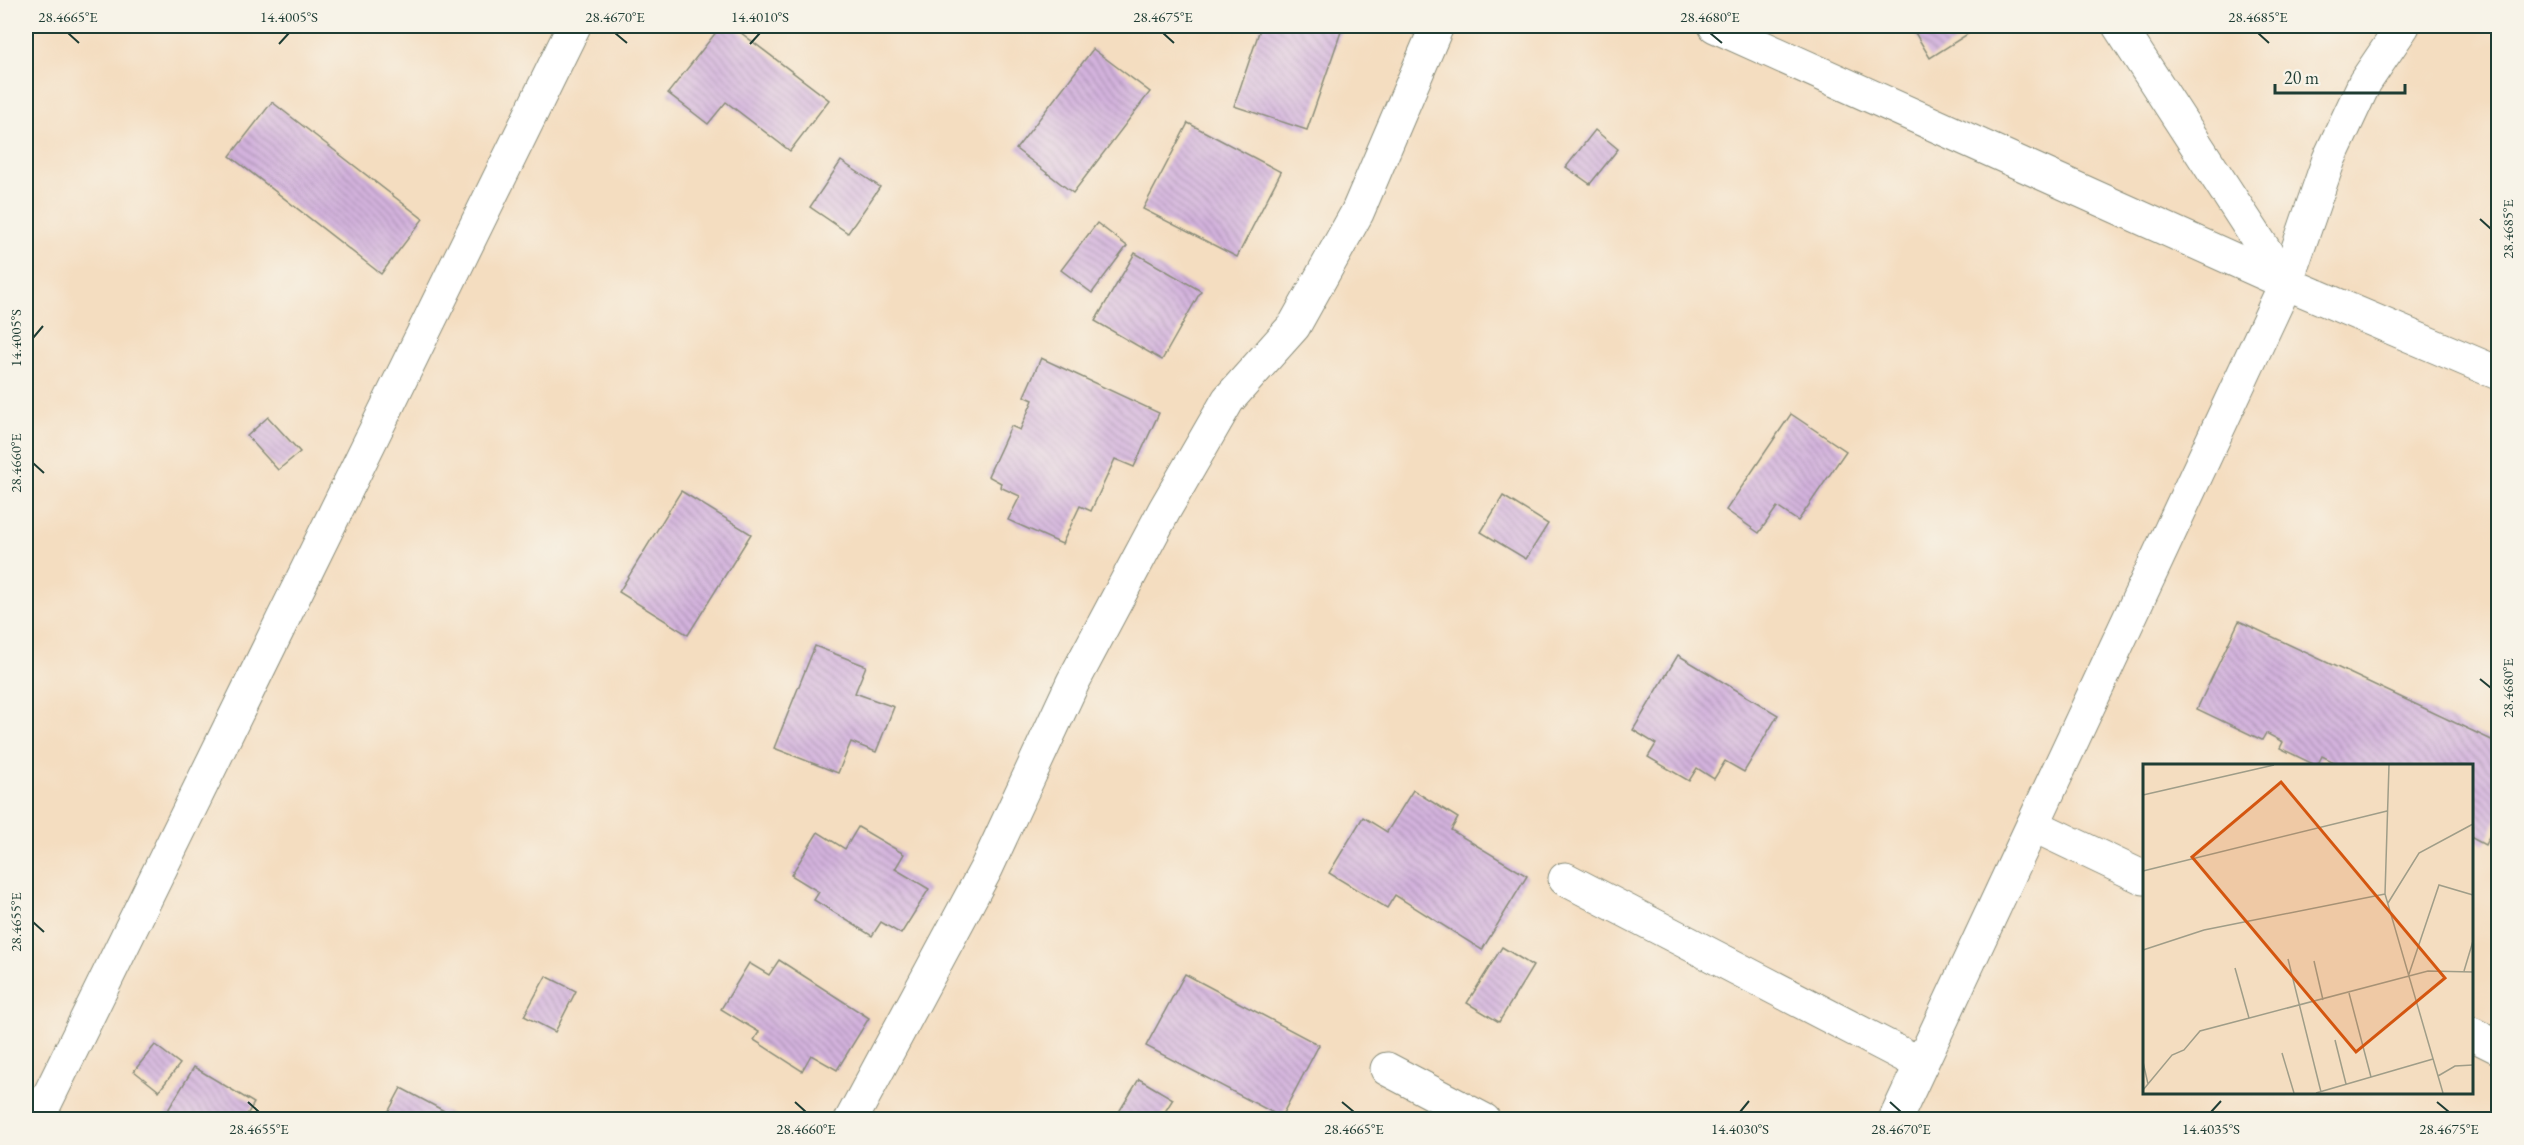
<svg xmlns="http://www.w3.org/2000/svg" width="2524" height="1145" viewBox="0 0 2524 1145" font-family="'EB Garamond',serif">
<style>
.building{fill:url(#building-back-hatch)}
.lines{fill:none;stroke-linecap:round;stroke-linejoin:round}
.street-casing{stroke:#8a8d7a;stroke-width:35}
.street{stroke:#fff;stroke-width:33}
.ticks{fill:none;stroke:#1f3d34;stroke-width:2}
.inset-road{fill:none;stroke:#9f9d88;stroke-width:1.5}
.view{fill:#d45610;fill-opacity:0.15;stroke:#d45610;stroke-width:3}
.inset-edge{fill:none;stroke:#1f3d34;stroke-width:3}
.neatline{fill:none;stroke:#1f3d34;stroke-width:2}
.ticks-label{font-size:15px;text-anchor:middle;fill:#1f3d34}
</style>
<defs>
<pattern id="building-back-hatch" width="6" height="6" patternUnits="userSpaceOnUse" patternTransform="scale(1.5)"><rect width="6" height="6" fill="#d3b2dd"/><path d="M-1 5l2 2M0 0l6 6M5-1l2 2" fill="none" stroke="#ab92b4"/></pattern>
</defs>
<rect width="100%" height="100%" fill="#f7f3e8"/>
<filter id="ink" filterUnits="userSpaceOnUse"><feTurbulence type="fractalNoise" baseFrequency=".0167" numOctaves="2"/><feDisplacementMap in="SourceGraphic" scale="12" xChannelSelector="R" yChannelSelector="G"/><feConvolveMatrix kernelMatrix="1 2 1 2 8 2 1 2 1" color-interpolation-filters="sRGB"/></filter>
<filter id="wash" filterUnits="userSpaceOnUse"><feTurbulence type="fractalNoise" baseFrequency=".008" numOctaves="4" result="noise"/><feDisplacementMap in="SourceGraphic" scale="24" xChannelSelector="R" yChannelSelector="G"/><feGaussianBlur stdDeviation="1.35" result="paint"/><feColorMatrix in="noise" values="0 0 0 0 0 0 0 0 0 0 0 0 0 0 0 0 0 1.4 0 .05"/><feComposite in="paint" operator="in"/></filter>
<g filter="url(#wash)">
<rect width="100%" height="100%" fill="#f4ddc0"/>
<g id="blocks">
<g class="building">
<path d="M721,26H732L829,100L790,151L726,102L708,124L668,93Z"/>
<path d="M1261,26H1343L1307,130L1234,106Z"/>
<path d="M1399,26H1421L1415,35Z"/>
<path d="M1911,26H1971L1974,30L1930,58Z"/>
<path d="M1093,49L1150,92L1073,193L1016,149Z"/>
<path d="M272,102L423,219L381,274L230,156Z"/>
<path d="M1188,123L1281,172L1237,257L1143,209Z"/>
<path d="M1595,130L1618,149L1590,184L1566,167Z"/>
<path d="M841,161L880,187L848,233L810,207Z"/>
<path d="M1097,223L1127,246L1092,293L1061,270Z"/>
<path d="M1135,253L1201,291L1162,360L1095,321Z"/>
<path d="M1041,358L1159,413L1134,467L1115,459L1091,511L1080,506L1062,544L1008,520L1020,496L1000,487L1001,483L988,476L1011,426L1020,430L1033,400L1024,396Z"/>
<path d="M1791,414L1846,451L1798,521L1777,507L1759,533L1726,510Z"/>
<path d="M268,417L300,452L278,470L247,436Z"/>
<path d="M681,491L751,534L688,635L619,592Z"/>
<path d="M1503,496L1548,524L1526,559L1481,532Z"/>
<path d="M2239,621L2498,743V817L2485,845L2472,838V766H2342L2322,756L2317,766L2280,748L2283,742L2266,733L2262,740L2197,709Z"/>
<path d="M815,646L866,666L855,693L894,707L876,752L851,742L838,773L774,748Z"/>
<path d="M1678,655L1778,715L1744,772L1725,761L1714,779L1697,768L1689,781L1648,757L1656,744L1633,730Z"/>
<path d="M1413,790L1458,818L1451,830L1527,876L1482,950L1395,895L1387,908L1329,873L1363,817L1387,832Z"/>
<path d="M858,827L904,854L895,869L929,889L901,934L881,922L872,936L814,900L819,892L791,875L818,832L845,849Z"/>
<path d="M1502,947L1533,966L1499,1022L1467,1003Z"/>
<path d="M779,960L869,1018L837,1070L811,1055L802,1071L754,1040L759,1032L721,1009L749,963L769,975Z"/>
<path d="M1185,974L1319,1045L1281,1117L1146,1046Z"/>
<path d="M546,976L576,991L555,1032L524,1016Z"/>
<path d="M155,1045L180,1064L159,1091L134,1071Z"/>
<path d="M194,1067L254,1103L244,1120H162Z"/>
<path d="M1139,1079L1173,1099L1160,1120H1114Z"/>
<path d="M401,1088L461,1120H384Z"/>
</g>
</g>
</g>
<g filter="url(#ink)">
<use href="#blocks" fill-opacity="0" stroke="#8a8d7a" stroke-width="1.5"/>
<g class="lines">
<g class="street-casing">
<g id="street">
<path d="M1715,26L2286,283L2498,373"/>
<path d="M2119,26L2286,283"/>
<path d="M2033,825L2144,878"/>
<path d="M1565,879L1921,1064"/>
<path d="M2472,1034L2498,1047"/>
<path d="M1387,1069L1484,1120"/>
<path d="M37,1120L574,26"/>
<path d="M851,1120L986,869L1073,682L1165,509L1228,400L1294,326L1357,213L1437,26"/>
<path d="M1895,1120L2286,283L2329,159L2365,82L2403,26"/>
</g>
</g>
<use href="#street" class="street"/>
</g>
</g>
<path class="ticks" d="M68,33L79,43M615,33L627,43M1163,33L1174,43M1710,33L1722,43M2258,33L2269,43M279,44L289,33M750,44L760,33M2480,219L2491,229M33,338L43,326M33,463L44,473M2480,679L2491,688M33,922L44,932M248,1102L259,1112M795,1102L806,1112M1342,1102L1354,1112M1890,1102L1901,1112M2437,1102L2449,1112M1740,1112L1749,1101M2211,1112L2221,1101"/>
<g transform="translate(2143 764)">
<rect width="330" height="330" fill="#f4ddc0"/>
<path class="inset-road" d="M246,1L242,130L300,329M0,31L131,1M0,107L244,47M245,139L276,89L330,60M0,186L61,166L242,130M145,195L178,328M171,197L180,236M92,204L106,254M321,207L330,177M265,213L296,121L330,131M206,229L228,313M192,276L203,320M139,289L151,329M0,298L5,320M295,312L312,302L330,301M0,326L29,291L41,286L57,267L285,207L330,208M173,329L290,295"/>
<path class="view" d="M138,18L302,214L213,288L49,93Z"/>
<rect width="330" height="330" class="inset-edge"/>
</g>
<rect width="2524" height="1145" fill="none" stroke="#f7f3e8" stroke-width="66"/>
<path d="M2275 84v9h130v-9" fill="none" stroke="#1f3d34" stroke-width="3"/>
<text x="2284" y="84" font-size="18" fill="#1f3d34" stroke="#f7f3e8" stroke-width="4.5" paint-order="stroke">20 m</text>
<rect x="33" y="33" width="2458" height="1079" class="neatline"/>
<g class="ticks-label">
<text x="68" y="22">28.4665°E</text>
<text x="289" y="22">14.4005°S</text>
<text x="615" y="22">28.4670°E</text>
<text x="760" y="22">14.4010°S</text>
<text x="1163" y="22">28.4675°E</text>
<text x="1710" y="22">28.4680°E</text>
<text x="2258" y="22">28.4685°E</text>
<text transform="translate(2508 229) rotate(-90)" y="5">28.4685°E</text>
<text transform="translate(16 338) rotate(-90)" y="5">14.4005°S</text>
<text transform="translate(16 463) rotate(-90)" y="5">28.4660°E</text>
<text transform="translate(2508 688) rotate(-90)" y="5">28.4680°E</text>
<text transform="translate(16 922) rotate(-90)" y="5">28.4655°E</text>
<text x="259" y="1134">28.4655°E</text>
<text x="806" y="1134">28.4660°E</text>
<text x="1354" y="1134">28.4665°E</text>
<text x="1740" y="1134">14.4030°S</text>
<text x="1901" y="1134">28.4670°E</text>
<text x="2211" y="1134">14.4035°S</text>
<text x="2449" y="1134">28.4675°E</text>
</g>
</svg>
